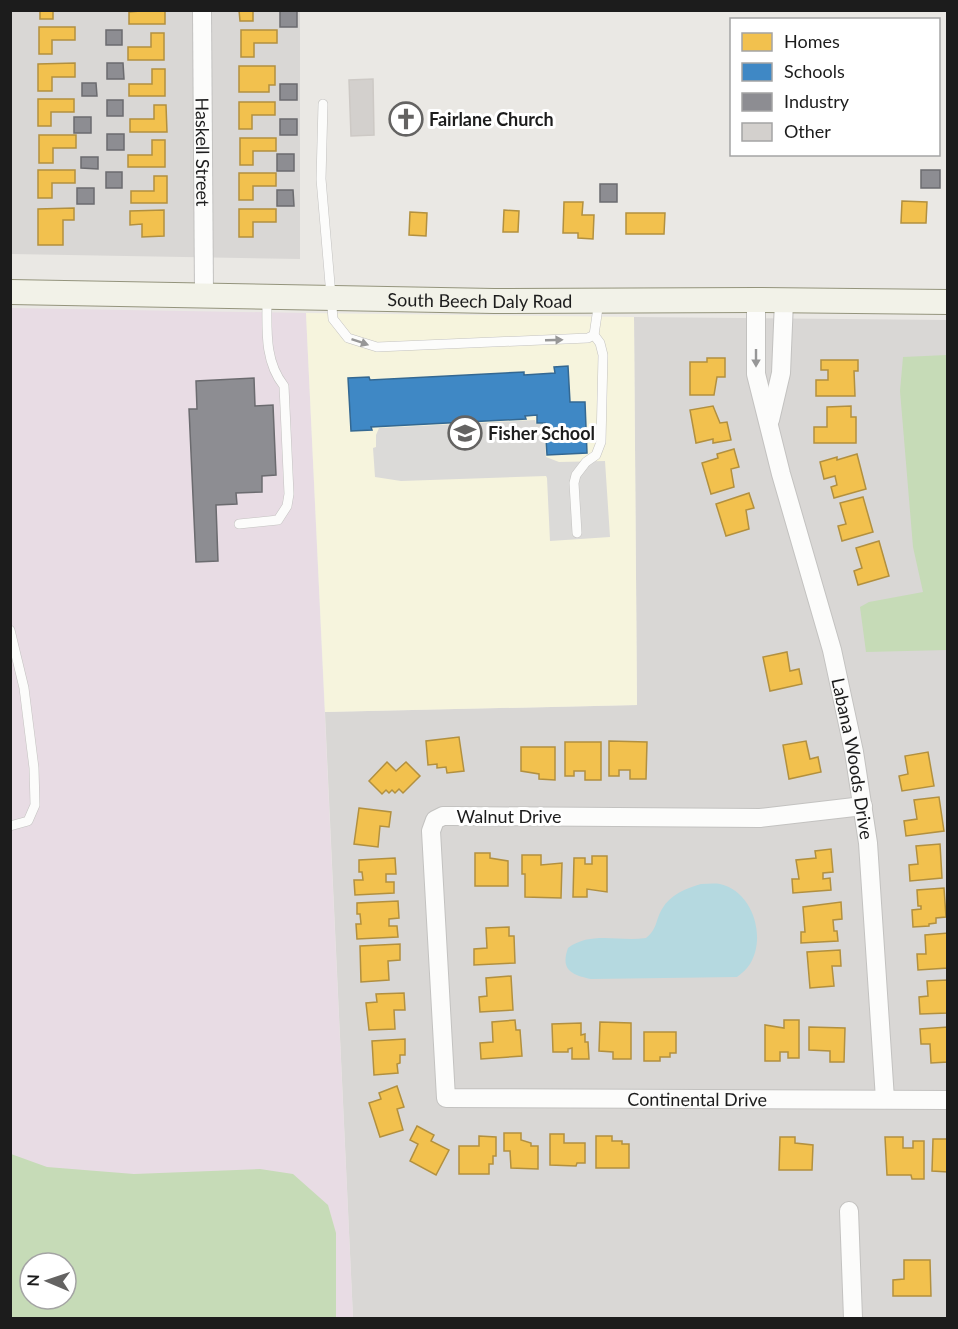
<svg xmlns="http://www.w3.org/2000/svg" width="958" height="1329" viewBox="0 0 958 1329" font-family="Lato,sans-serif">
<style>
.residential{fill:#d9d7d5}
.industrial{fill:#e8dce4;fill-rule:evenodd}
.education{fill:#f6f4dd}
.forest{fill:#c6dbb7;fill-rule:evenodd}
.parking{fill:#dbdad8}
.water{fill:#b5d9e0}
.homes{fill:#f2c14e;stroke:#b2903f;stroke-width:1.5}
.schools{fill:#3f88c5;stroke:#346892;stroke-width:1.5}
.industry{fill:#8d8d92;stroke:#6b6b6f;stroke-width:1.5}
.building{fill:#d3d0cd;stroke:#cdc9c5;stroke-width:1.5}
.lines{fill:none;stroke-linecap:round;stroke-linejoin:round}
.lane-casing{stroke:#c3c2c0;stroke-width:10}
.street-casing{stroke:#c3c2c0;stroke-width:20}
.secondary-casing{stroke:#94947c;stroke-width:26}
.lane{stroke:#fcfcfb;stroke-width:9}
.street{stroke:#fcfcfb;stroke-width:18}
.secondary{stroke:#f2f2e8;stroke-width:24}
.oneway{fill:#979797}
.labels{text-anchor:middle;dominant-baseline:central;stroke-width:6;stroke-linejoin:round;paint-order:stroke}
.poi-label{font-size:18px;font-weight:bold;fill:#1c1c1c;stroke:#fff;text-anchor:start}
.street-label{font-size:18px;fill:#1c1c1c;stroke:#fff}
</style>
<rect width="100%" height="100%" fill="#eae8e4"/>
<g class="residential">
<path d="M11,11H300V259L11,254Z"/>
<path d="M634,317L947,320V1318H353L325,712L637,705Z"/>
</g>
<path class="industrial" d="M11,308L306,313L353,1318H11ZM30,1263H66V1299H30Z"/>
<path class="education" d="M306,313L634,317L637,705L325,712Z"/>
<g class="forest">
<path d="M947,355V650L866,652L860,607L869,602L923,592L913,547L900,391L903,357Z"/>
<path d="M11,1154L47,1167L134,1174L260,1169L293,1174L328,1205L336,1233V1318H11ZM30,1263H66V1299H30Z"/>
</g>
<path class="parking" d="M535,420L536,424H544L546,457L559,462L605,461L610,537L550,541L547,478L546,476L401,481L375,477L373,448L376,447V435L379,428Z"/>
<path class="water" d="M701,884C707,884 714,883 720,884C752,891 767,936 750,964C747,969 742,973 737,977L591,979C572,975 560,970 568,948C591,931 619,942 646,938C658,928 655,921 662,909C670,895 686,888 701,884Z"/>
<g class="homes">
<rect x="40" y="10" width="13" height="9"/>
<path d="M152,10H165V24H129V12Z"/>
<path d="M239,10H253V21H240Z"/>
<path d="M39,27H75V40H52V54H39Z"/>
<path d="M241,30H277V43H254V57H241Z"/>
<path d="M151,33H164V60H128V47H151Z"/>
<path d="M75,63V77H52V91H38V64Z"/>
<path d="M239,66H275V85H269V92H239Z"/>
<path d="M152,69H165V96H129V84H152Z"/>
<path d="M38,99H74V112H51V126H38Z"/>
<path d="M239,102H275V115H252V129H239Z"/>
<path d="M154,105H166L167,132H130V119H154Z"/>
<path d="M39,135H76V148H53V163H39Z"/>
<path d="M240,138H276V151H253V165H240Z"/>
<path d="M152,140H165V167H128V155H152Z"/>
<path d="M38,170H75V183H52V198H38Z"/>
<path d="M239,173H276V186H253V200H239Z"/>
<path d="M154,176H167V203H131V191H154Z"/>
<path d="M902,201L927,202L926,223H901Z"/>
<path d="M564,202H583L582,215H594L593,239L578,238V233H563Z"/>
<path d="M74,208V220H63V245H38V209Z"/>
<path d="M239,209H276V222H253V237H239Z"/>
<path d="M164,210V236L142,237V224L130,225V211Z"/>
<path d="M504,210L519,211L518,232H503Z"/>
<path d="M410,212L427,213L426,236L409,235Z"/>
<path d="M626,213H665L664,234H626Z"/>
<path d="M707,358H725V377H717L714,395H690V362H707Z"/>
<path d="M821,360H858V371H854L855,396H816V380H828V370H821Z"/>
<path d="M713,406L720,423L727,422L731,440L713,443V439L696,443L690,410Z"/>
<path d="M851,406V417H856V443H814V427H827V407Z"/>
<path d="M734,449L739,467L731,469L734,487L711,494L702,463L718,458L717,454Z"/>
<path d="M857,454L866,489L834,498L831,487L837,485L835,476L824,479L820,462L837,457V460Z"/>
<path d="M749,493L754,508L746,510L749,529L726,536L716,504Z"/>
<path d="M863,497L873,532L842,541L838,526L846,524L840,503Z"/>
<path d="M879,541L889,576L858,585L854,571L862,568L856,548Z"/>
<path d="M787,652L790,671L799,669L802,684L770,691L763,657Z"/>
<path d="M459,737L464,771L447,773L446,767L437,768V764L428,765L426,741Z"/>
<path d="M609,741L647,742L646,779H630V770H619V776H609Z"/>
<path d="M806,741L810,759L818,757L821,772L789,779L783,745Z"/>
<path d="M565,742H601V780H585V771H574V776H565Z"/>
<path d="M521,747H555V780L539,779V774L521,771Z"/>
<path d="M928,752L934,786L902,791L899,776L908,774L905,756Z"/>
<path d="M387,762L396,771L406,762L420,776L403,793L399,789L395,793L392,790L389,793L386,790L382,794L369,781Z"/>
<path d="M939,797L944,831L906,836L904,821L917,819L914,800Z"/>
<path d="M359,808L391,812L389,827L380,826L378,847L354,844Z"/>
<path d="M940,844L942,878L910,881L909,865L918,864L916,846Z"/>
<path d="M831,849L833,872L823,873V879L830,878L831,890L793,893L792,879H799L796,860L816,858L815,851Z"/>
<path d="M475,853H490V858L508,861V886H475Z"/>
<path d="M522,855H541V865L562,863L561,898L525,897V874H522Z"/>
<path d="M592,856H607V892L587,889V897H573L574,858H585V864H592Z"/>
<path d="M395,858L396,874H386V882H394V893L355,895L354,880H363L362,872H359V860Z"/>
<path d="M944,888L946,917L936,918V923L929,924V926L913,927L912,910L921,909V906H918L917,890Z"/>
<path d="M398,901L399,918L389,919V926H397L398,937L357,939L356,924H361L360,914H357V903Z"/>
<path d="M841,902L842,919L833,920L834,931H837L838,941L801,943V932H805L803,907Z"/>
<path d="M509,927V936H514L515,963L474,965V949L487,948L486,928Z"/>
<path d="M948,933V968L918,970L917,954H926L925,935Z"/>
<path d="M400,944V960L388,961L389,980L361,982L360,946Z"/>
<path d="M840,950L841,966H832L834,986L810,988L807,952Z"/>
<path d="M511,976L513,1010L480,1012L479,997L487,996L486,978Z"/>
<path d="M948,980V1013L920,1014L919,997L928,996L927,981Z"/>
<path d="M404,993L405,1010H394L395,1029L369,1030L366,1003L377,1002L376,994Z"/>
<path d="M515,1020L516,1030H520L522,1056L481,1059L480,1043L493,1042L492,1022Z"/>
<path d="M784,1020H799V1058H788V1052H780V1061H765V1025L784,1028Z"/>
<path d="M600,1022L631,1023V1059H613V1052L599,1051Z"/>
<path d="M581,1023V1035L585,1034V1042H588L589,1059H572V1048L568,1049V1052H553L552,1024Z"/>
<path d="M809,1027L845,1028L844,1062H830V1051L809,1050Z"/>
<path d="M948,1027V1062L931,1063L930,1044H921L920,1029Z"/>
<path d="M644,1032H676V1053H670V1057H660V1061H644Z"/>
<path d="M405,1039V1055H400V1063L397,1064L398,1073L374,1075L372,1041Z"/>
<path d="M397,1086L404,1107L397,1109L403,1130L380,1137L369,1103L381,1099L379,1093Z"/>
<path d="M417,1126L434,1135L431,1141L449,1150L436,1175L410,1161L418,1144L410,1140Z"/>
<path d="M504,1133H521V1140L531,1143V1146H538V1169L511,1168L510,1151H504Z"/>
<path d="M550,1134H564V1143H585V1163H577L576,1166L550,1165Z"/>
<path d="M479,1136L496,1137V1156H493V1164H489V1174H459V1146H479Z"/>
<path d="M596,1136H612V1141H622V1144H629V1168H596Z"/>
<path d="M780,1137H795V1143L813,1145L812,1170H779Z"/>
<path d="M885,1137H903V1148H913V1141H924V1179H912L911,1175H887Z"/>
<path d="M933,1139H948V1172L932,1171Z"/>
<path d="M904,1260H930L931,1296H893V1280L904,1279Z"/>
</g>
<path class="schools" d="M568,366L570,402H585L587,453L547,455L545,423H537V415L525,416L526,419L371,427L372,430L351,431L348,378L369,377L370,380L524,372V375L555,373L554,367Z"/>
<g class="industry">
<rect x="280" y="11" width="17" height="16"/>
<rect x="106" y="30" width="16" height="15"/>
<path d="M107,63H123L124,79H107Z"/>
<path d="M82,83H96L97,96H82Z"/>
<rect x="280" y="84" width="17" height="16"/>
<rect x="107" y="100" width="16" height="16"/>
<rect x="74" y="117" width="17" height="16"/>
<rect x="280" y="119" width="17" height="16"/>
<rect x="107" y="134" width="17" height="16"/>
<rect x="277" y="154" width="17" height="17"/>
<path d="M81,157H98V169L81,168Z"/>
<rect x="921" y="170" width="19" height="18"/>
<rect x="106" y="172" width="16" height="16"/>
<rect x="600" y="184" width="17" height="18"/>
<rect x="77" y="188" width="17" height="16"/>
<path d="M277,190H293L294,206H277Z"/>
<path d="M254,378L255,406L273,405L276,475L262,476V492L236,493L237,504L216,505L218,561L196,562L189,409H197L196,381Z"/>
</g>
<path class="building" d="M373,79L374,135L351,136L349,80Z"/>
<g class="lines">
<g class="lane-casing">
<g id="lane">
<path d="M323,104L321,179L333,319L348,338L377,347L588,338L594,335L599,301"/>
<path d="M239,524L278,520L287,506L289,494L284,386C264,361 267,329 267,298"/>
<path d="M577,533L574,483L576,475L586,462L596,455L601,442L603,355L600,343L594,335"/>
<path d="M10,630L24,688L34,768L35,805L28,821L10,826"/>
</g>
</g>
<g class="street-casing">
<g id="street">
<path id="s1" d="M202,10L204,295"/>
<path id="s2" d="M756,300V374L781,474L832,650L854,752L868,843L885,1099"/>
<path d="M770,420L781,373L784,301"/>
<path id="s3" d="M863,806L760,818L451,816H443L435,820L431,831L446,1098L948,1100"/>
<path d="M849,1211L853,1318"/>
</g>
</g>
<g class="secondary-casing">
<g id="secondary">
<path id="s4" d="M10,292L494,301L756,300L948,302"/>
</g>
</g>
<use href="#lane" class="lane"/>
<use href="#street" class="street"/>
<use href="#secondary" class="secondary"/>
</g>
<defs><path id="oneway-solid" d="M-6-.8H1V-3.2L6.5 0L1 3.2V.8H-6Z" transform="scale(1.5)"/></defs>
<g class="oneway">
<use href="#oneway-solid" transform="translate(554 340) rotate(-2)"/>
<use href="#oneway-solid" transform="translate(360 342) rotate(19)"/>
<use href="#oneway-solid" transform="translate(756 358) rotate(90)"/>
</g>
<defs>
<g id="church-ring" transform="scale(1.725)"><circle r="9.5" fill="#fff" stroke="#646362" stroke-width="1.5"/><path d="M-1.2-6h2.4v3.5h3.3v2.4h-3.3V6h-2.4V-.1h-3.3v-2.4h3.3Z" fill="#646362"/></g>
<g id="school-ring" transform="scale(1.725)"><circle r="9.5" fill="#fff" stroke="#646362" stroke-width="1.5"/><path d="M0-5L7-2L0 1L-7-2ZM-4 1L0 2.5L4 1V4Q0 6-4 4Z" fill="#646362"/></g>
</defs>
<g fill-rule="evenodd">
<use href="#church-ring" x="406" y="119"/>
<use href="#school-ring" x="465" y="433"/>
</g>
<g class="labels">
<g class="poi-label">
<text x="429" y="119">Fairlane Church</text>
<text x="488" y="433">Fisher School</text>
</g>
<g class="street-label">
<text stroke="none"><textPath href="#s1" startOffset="142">Haskell Street</textPath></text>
<text stroke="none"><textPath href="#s4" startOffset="470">South Beech Daly Road</textPath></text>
<text stroke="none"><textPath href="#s2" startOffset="471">Labana Woods Drive</textPath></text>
<text x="509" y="816">Walnut Drive</text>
<text stroke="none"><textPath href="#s3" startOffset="960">Continental Drive</textPath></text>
</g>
</g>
<rect width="958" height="1329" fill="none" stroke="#1c1c1c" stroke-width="24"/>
<rect x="730" y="18" width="210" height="138" fill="#ffffff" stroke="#a4a4a4" stroke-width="1.5"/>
<rect x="742" y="33" width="30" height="18" fill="#f2c14e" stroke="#a4a4a4" stroke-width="1.5"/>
<text x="784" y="48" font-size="18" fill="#1c1c1c">Homes</text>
<rect x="742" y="63" width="30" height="18" fill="#3f88c5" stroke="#a4a4a4" stroke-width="1.5"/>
<text x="784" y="78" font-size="18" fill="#1c1c1c">Schools</text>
<rect x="742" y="93" width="30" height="18" fill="#8d8d92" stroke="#a4a4a4" stroke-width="1.5"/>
<text x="784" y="108" font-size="18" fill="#1c1c1c">Industry</text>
<rect x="742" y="123" width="30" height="18" fill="#d3d0cd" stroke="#a4a4a4" stroke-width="1.5"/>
<text x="784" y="138" font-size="18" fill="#1c1c1c">Other</text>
<g transform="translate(48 1281) rotate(272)"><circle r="28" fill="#ffffff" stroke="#a4a4a4" stroke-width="1.5"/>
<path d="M0-4.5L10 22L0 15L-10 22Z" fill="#646362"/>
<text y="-9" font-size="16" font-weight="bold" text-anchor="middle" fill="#1c1c1c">N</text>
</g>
</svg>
